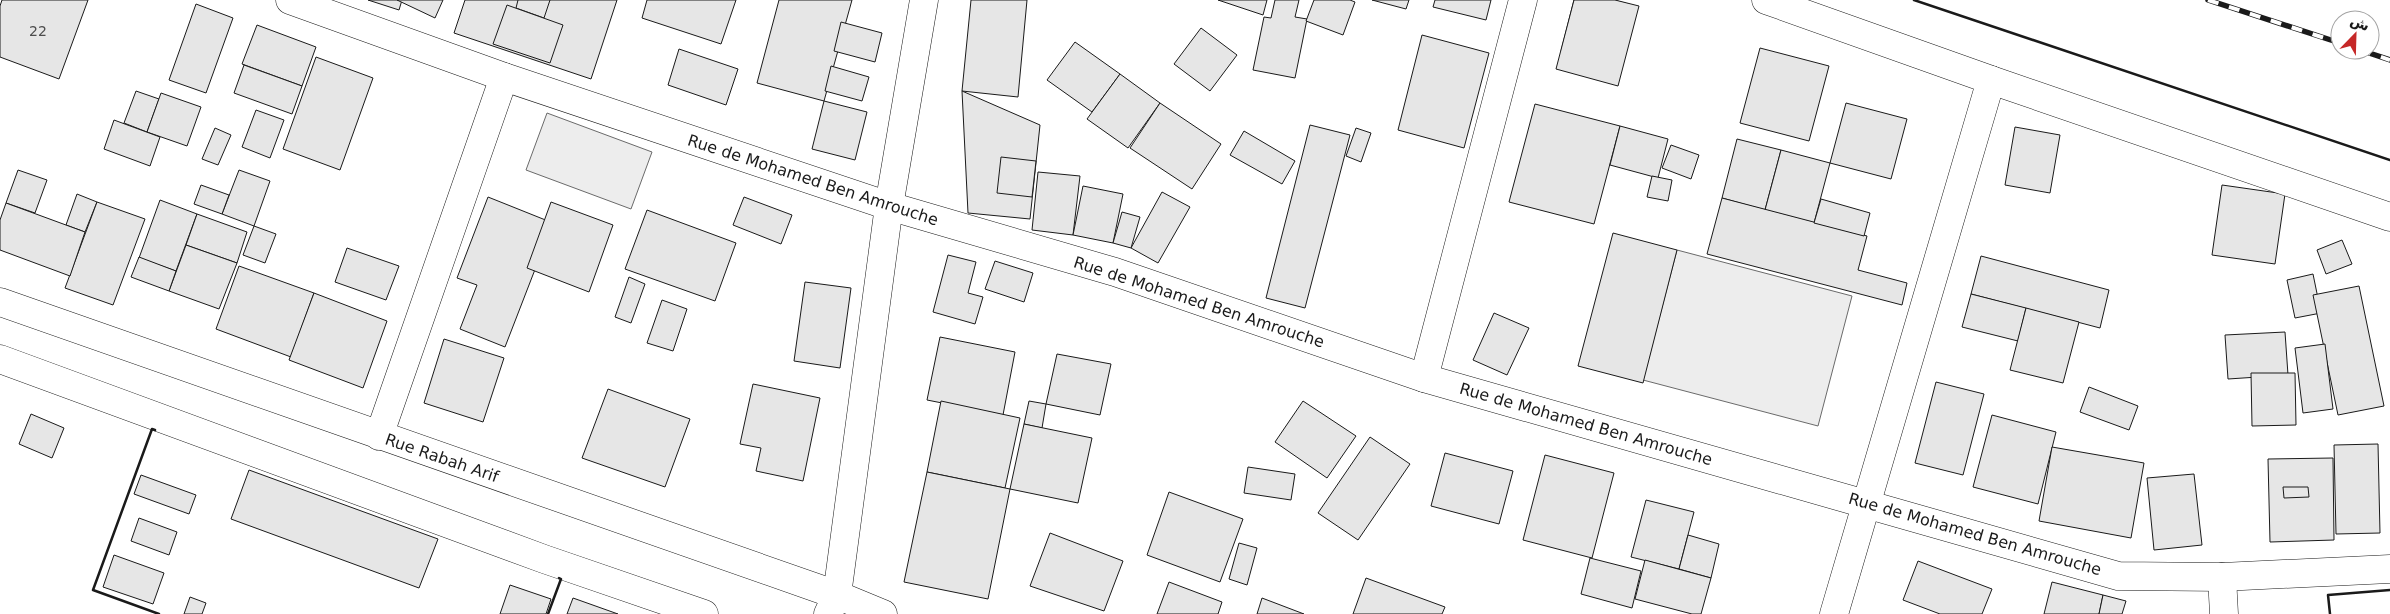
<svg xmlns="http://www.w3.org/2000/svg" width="2390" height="614" viewBox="0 0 2390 614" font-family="'DejaVu Sans',Vazirmatn,sans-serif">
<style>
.built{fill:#ededed;stroke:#6a6a6a}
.building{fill:#e6e6e6;stroke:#1a1a1a}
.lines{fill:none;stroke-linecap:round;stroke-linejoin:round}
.street-casing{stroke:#1a1a1a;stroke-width:29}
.primary-casing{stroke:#1a1a1a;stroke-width:29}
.street{stroke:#fff;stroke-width:28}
.primary{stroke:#fff;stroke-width:28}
.rail-casing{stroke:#1a1a1a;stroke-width:5.5}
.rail{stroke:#fff;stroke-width:4;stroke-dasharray:11;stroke-linecap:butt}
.wall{stroke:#1a1a1a;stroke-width:2.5}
.labels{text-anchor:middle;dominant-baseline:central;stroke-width:4;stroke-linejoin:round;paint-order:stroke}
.number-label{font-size:14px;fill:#4d4d4d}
.street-label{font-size:16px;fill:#1a1a1a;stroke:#fff}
</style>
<rect width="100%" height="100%" fill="#fff"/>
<g class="built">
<path d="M547,113L652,152L631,209L526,170Z"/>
<path d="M1677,250L1852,296L1818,426L1643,380Z"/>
</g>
<g class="building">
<path d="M2,0H88L59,79L0,57V6Z"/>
<path d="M368,0H402L399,10Z"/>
<path d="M397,0H443L435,18Z"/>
<path d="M465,0H617L591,79L454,33Z"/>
<path d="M518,0H550L544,18L516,8Z"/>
<path d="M647,0H736L721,44L642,18Z"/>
<path d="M779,0H852L824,101L757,83Z"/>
<path d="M971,0H1027L1018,97L962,91Z"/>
<path d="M1218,0H1267L1263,15Z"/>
<path d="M1275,0H1299L1295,17L1307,19L1295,78L1253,70L1264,17L1271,18Z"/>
<path d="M1314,0H1350L1355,2L1343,35L1306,21Z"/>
<path d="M1372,0H1409L1406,9Z"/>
<path d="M1435,0H1491L1486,20L1433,7Z"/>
<path d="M1574,0H1614L1628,4L1612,65L1561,51Z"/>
<path d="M1574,0H1615L1639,6L1618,86L1556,69Z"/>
<path d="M196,4L233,18L206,93L169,80Z"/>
<path d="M507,5L563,25L550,63L493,44Z"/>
<path d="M841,22L882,33L875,62L834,51Z"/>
<path d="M257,25L316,47L302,86L242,64Z"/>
<path d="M1201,28L1237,55L1210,91L1174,64Z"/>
<path d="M1422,35L1489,53L1464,148L1398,130Z"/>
<path d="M1075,42L1120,74L1092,112L1047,80Z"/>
<path d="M1760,48L1829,66L1809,141L1740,123Z"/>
<path d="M679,49L738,69L726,105L668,85Z"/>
<path d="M316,57L373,78L340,170L283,149Z"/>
<path d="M244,65L302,86L292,114L234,93Z"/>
<path d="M831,66L869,77L862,101L825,91Z"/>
<path d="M1120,74L1160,103L1128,148L1087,119Z"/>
<path d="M136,91L159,99L147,132L124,123Z"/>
<path d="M962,91L1040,125L1030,219L968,213Z"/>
<path d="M161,93L201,107L187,146L147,132Z"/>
<path d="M824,101L867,112L855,160L812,149Z"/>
<path d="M1160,103L1221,144L1192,189L1130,148Z"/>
<path d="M1846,103L1907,119L1891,179L1830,163Z"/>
<path d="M1535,104L1620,126L1594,224L1509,202Z"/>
<path d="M256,110L284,120L270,158L242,147Z"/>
<path d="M114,120L160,137L150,166L104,149Z"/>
<path d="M1310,125L1350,135L1305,308L1266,298Z"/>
<path d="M1620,126L1668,139L1658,178L1610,165Z"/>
<path d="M2015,127L2060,135L2050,193L2005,185Z"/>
<path d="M215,128L231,135L218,165L202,159Z"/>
<path d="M1356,128L1371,133L1361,162L1346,156Z"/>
<path d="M1244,131L1295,161L1282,184L1230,155Z"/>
<path d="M1737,139L1781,150L1765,210L1722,198Z"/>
<path d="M1671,145L1699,155L1691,179L1662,168Z"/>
<path d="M1781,150L1830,163L1814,223L1765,210Z"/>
<path d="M1001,157L1036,161L1032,197L997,193Z"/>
<path d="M18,170L47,180L35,213L6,203Z"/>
<path d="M239,170L270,181L254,226L222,214Z"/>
<path d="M1038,172L1080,176L1073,235L1032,230Z"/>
<path d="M1652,176L1672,180L1668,201L1647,197Z"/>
<path d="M201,185L229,195L222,214L194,204Z"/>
<path d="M2222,185L2285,194L2275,264L2212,255Z"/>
<path d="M1083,186L1123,194L1113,243L1073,235Z"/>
<path d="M1162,192L1190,207L1158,263L1131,248Z"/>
<path d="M77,194L97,202L85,232L66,225Z"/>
<path d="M488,197L553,223L505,347L460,329L477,285L457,278Z"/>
<path d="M744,197L792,215L781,244L733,225Z"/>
<path d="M1722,198L1867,236L1858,270L1907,283L1902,305L1707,254Z"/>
<path d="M1821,199L1870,213L1864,236L1814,223Z"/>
<path d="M160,200L197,214L176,271L139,258Z"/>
<path d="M97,202L145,219L113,305L65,288Z"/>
<path d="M551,202L613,225L589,292L527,268Z"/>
<path d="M6,203L85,232L70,276L0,250V220Z"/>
<path d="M647,210L736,243L715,301L625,269Z"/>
<path d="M1122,212L1140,217L1131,248L1113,243Z"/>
<path d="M197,214L247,232L237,263L186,245Z"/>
<path d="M254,226L276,234L265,263L243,255Z"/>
<path d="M1613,233L1677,250L1643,383L1578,366Z"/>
<path d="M2342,240L2352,264L2326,274L2317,250Z"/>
<path d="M186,245L237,263L219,309L169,291Z"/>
<path d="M347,248L399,266L386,300L335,282Z"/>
<path d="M948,255L976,262L968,293L983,297L975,324L933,312Z"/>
<path d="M1981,256L2109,290L2100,328L1971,294Z"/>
<path d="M139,257L176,271L169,291L131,277Z"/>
<path d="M995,261L1033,273L1024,302L985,289Z"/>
<path d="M239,266L314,293L291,357L216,329Z"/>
<path d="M2313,274L2321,313L2295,318L2287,280Z"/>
<path d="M629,277L645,284L631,323L615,317Z"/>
<path d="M805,282L851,288L840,368L794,361Z"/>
<path d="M2359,286L2384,406L2338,415L2313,295Z"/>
<path d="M314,293L387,321L363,388L289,360Z"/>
<path d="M1971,294L2026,308L2018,341L1962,327Z"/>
<path d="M662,300L687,309L673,351L647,343Z"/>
<path d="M2026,308L2079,322L2063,383L2010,370Z"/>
<path d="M1494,313L1529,328L1507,375L1473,360Z"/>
<path d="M2285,332L2288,375L2228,379L2225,335Z"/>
<path d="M940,337L1015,352L1003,415L927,400Z"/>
<path d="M444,339L504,358L483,422L424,403Z"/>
<path d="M2325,344L2333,409L2303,413L2295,348Z"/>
<path d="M1057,354L1111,364L1100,415L1046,404Z"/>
<path d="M2251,373H2295L2296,425L2252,426Z"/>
<path d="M1936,382L1984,394L1963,475L1915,463Z"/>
<path d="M753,384L820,398L803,481L756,471L761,448L740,444Z"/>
<path d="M2089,387L2138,406L2129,430L2080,412Z"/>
<path d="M608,389L690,419L665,487L582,458Z"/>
<path d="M941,401L1020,418L1005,488L927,472Z"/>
<path d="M1029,401L1046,404L1042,428L1024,424Z"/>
<path d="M1303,401L1356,436L1327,478L1275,442Z"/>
<path d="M31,414L64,428L52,458L19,444Z"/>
<path d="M1992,415L2056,432L2038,504L1973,487Z"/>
<path d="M1024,424L1092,438L1078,503L1010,489Z"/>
<path d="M1370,437L1410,464L1358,540L1318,513Z"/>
<path d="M2378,444L2380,533L2336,534L2334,445Z"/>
<path d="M2052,447L2144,463L2131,538L2039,521Z"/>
<path d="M1445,453L1513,471L1499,524L1431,506Z"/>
<path d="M1545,455L1614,473L1592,558L1523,540Z"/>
<path d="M2333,458L2334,540L2270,542L2268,459Z"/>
<path d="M1248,467L1295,474L1291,500L1244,493Z"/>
<path d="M249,470L438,539L419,588L231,519Z"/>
<path d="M927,472L1010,489L988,599L904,582Z"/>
<path d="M2194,474L2202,545L2154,550L2147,478Z"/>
<path d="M141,475L196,495L189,514L134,494Z"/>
<path d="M2283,487H2308L2309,497L2284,498Z"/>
<path d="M1169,492L1243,519L1220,582L1147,555Z"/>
<path d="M1646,500L1694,512L1679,569L1631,557Z"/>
<path d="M139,518L177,532L169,555L131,541Z"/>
<path d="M1050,533L1123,561L1104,611L1030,586Z"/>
<path d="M1688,535L1719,544L1711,578L1679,569Z"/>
<path d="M1239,543L1257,548L1247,585L1229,579Z"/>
<path d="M114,555L164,573L153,604L103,587Z"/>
<path d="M1590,558L1641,571L1632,608L1581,594Z"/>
<path d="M1645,560L1711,578L1701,614H1692L1635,599Z"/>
<path d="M1918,561L1992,589L1982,614H1940L1903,600Z"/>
<path d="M1366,578L1445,607L1442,614H1353Z"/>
<path d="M1169,582L1222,602L1218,614H1157Z"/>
<path d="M2052,582L2103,595L2099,614H2044Z"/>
<path d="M510,585L551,599L546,614H500Z"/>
<path d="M2103,595L2126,601L2122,614H2099Z"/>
<path d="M190,597L206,603L202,614H184Z"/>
<path d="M573,598L618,614H567Z"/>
<path d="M1262,598L1304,614H1257Z"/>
</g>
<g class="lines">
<g class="street-casing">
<g id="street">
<path d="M290,0L504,77L889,206L1115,272L1424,378L2118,576L2222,577L2390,569"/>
<path d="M1766,0L1991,80L1834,614"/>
<path d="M1991,80L2390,217"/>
<path d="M1424,378L1523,0"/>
<path d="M379,436L504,77"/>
<path d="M2222,577L2224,614"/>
</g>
</g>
<g class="primary-casing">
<g id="primary">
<path d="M0,302L837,595L883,614"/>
<path d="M0,359L544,559L704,614"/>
<path d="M828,614L837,595L889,206L924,0"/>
</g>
</g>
<use href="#street" class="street"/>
<use href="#primary" class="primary"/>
<g class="rail-casing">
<g id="rail">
<path d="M2208,0L2340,43"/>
<path d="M2360,50L2390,60"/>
</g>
</g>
<use href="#rail" class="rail"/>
<g class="wall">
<path d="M1914,0L2390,160"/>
<path d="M155,430L152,429L93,590L159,614"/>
<path d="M548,614L561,579L559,578"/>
<path d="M2330,614L2328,595L2390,590"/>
</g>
</g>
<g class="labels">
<g class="number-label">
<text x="38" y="31">22</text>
</g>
<g class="street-label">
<text transform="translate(813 180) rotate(18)">Rue de Mohamed Ben Amrouche</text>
<text transform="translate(1199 302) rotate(18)">Rue de Mohamed Ben Amrouche</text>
<text transform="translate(1586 424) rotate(16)">Rue de Mohamed Ben Amrouche</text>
<text transform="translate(442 458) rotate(19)">Rue Rabah Arif</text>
<text transform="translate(1975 534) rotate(16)">Rue de Mohamed Ben Amrouche</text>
</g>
</g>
<g transform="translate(2355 35) rotate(23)"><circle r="24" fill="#ffffff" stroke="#a3a3a3"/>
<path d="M0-4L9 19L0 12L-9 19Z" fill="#c62828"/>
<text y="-8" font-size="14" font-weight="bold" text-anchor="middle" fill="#1a1a1a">ش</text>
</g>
</svg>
